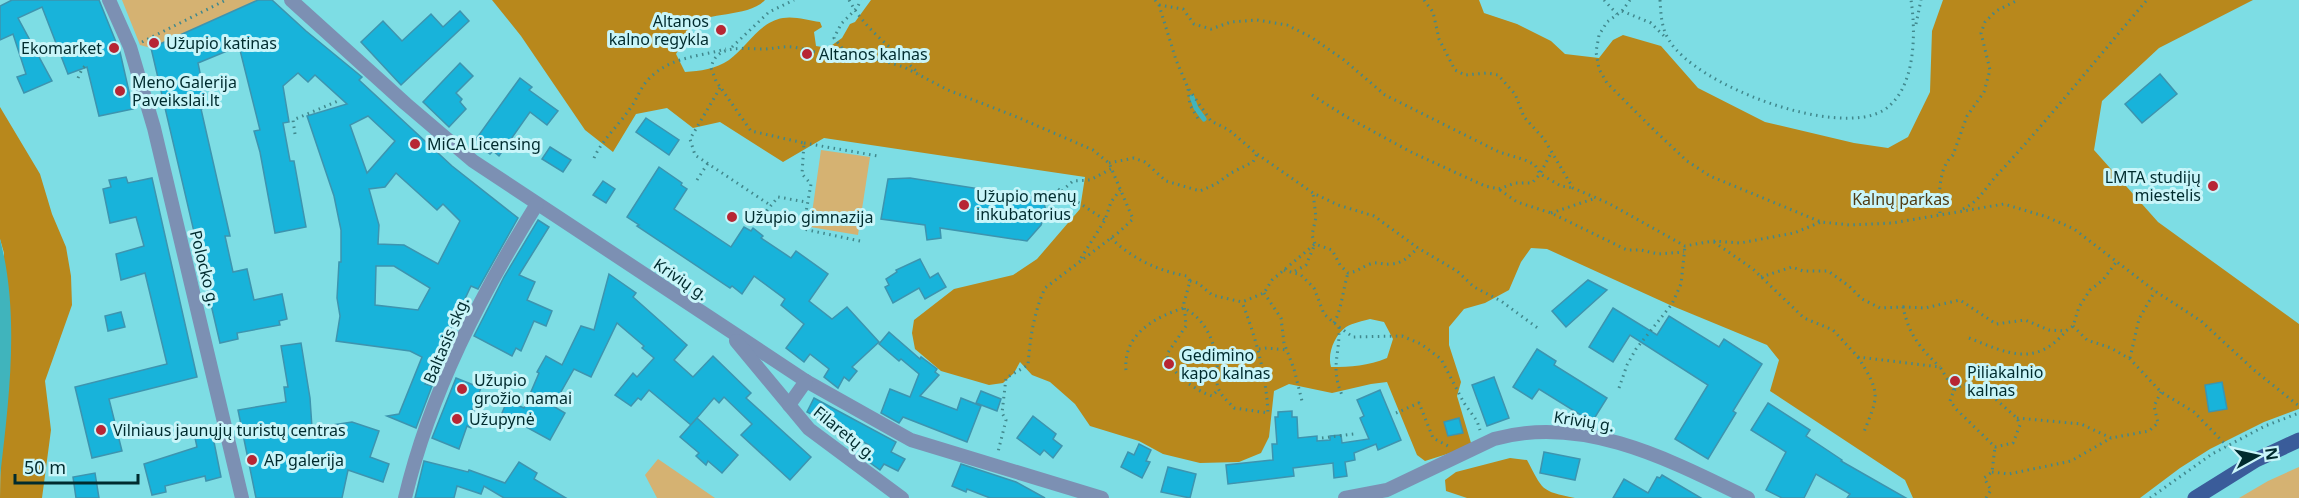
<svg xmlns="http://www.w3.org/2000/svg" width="2299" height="498" viewBox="0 0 2299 498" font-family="'Noto Sans',sans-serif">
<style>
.green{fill:#d5b272}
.forest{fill:#b8881c;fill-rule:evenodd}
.water{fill:#40b4bc}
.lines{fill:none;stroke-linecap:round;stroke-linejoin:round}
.stream{stroke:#40b4bc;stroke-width:5}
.building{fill:#18b3da;stroke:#3d94af;stroke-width:1.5;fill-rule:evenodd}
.path{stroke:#41888d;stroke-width:3;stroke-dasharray:1.5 4.5;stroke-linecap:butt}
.minor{stroke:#7c90b3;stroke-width:14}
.primary{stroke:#3a5c9a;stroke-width:15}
.poi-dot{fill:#b72634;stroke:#c9f5f9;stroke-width:2}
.labels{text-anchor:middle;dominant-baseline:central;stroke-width:6;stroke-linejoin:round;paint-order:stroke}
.poi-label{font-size:16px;fill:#002b2e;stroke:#c9f5f9;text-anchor:start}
.park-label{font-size:16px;fill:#503c13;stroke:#c9f5f9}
.street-label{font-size:16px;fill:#002b2e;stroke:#c9f5f9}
</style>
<rect width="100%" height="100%" fill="#7ddde4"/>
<g class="green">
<path d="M122,0H258L151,48L140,45Z"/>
<path d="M821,150L870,157L858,235L810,227Z"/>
<path d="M658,459L715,498H657L645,475Z"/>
<path d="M2299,467V498H2239L2268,481Z"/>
</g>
<g class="forest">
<path d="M492,0H765C748,18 706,11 694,25C687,34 682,45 676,54L685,72C700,71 716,69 729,60C747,47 759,22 783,18C794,16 808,20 820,22L822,27L814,32L816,46L828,48L842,38L850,24L855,22L871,0H1479L1484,13L1517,24L1551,41L1565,54L1599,58L1613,40L1623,35L1661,46L1698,88L1765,122L1854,143L1888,148L1908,137L1930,92L1932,31L1943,0H2253L2159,48L2102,101L2094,150L2158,222L2299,324V409L2264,422L2210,449L2180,468L2140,498H1913L1905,480L1770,391L1779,360L1767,345L1670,305L1547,249L1531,248L1521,262L1509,290L1485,303L1464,309L1449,327V345L1461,382L1457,396L1471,443L1466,448L1425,461L1417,455L1387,382L1371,384L1332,393L1289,384L1274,391L1269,437L1261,453L1239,462L1200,463L1163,454L1139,441L1090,426L1075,404L1050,382L1032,375L1020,362L1014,373L1003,383L989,385L941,371L915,349L912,333L914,320L954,289L1013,275L1037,259L1080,209L1085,177L824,138L783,162L720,122L693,128L667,108L636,114L613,152L585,130L521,36ZM1370,319L1384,322L1393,339L1387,358C1368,366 1351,367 1331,367C1327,353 1335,335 1346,327C1353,323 1363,321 1370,319Z"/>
<path d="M0,107L40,174L52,214L66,247L71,276L72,305L45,381L51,430L42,498H0L4,253L0,239Z"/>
<path d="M1510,458L1527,460C1543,490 1540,491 1575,498H1467L1446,491L1445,480L1456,472Z"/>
</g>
<path class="water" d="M0,239C20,315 9,399 0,477Z"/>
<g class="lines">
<path class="stream" d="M1192,97L1196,108L1204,119"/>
</g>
<g class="building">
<path d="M12,0H99L120,52L133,109L99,116L87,67L68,74L42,7L18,18L52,81L24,93L17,77L26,74L13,34L0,40V6Z"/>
<path d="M258,0H272L306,31L362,77L359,80L452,166L518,218L478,289L471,286L425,384L432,386L416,428L387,416L399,414L422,357L410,351L336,341L340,316L337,298L339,262H341V230L334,196L307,116L347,104L315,75L308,82L298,73L283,86L289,122L283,123L290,161H294L306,227L275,233L260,152L254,131L260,130L239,46L198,63L207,107L201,109L230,236H225L233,272L247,269L254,300L282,294L287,319L279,321L280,325L237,333L238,339L220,343L151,48ZM368,116L395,141L367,173L350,125ZM396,173L437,210L443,204L460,221L438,264L404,245L378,244L379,225L369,189L385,187ZM376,266H394L430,288L418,310L375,305Z"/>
<path d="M460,11L469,21L401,85L361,42L383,21L402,41L431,14L443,27Z"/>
<path d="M460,63L473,76L456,93L462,99L460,102L466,109L449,127L423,102Z"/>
<path d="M2160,74L2177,94L2142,123L2125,104Z"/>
<path d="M520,78L532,87L529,90L558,111L547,125L530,112L499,156L493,151L490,154L478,145L480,142L476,139Z"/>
<path d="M646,118L679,140L669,155L636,132Z"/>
<path d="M550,147L571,160L563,172L542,159Z"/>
<path d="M659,167L682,183L681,185L687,189L674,209L731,247L744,227L751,231L753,228L763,236L761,238L791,258L796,251L828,274L809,301L832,319L847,307L879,342L852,367L857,371L849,381L844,377L838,388L824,377L829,369L810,354L804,362L786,348L804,324L781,305L785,299L754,276L742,294L732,286L730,288L637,226L639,225L627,217Z"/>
<path d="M126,177L128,183L152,178L197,377L109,399L122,451L92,458L75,387L167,364L145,273L121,280L116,254L144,246L136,217L110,223L103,189L111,187L109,180Z"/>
<path d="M910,178L1043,199L1046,211L1041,225L1027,241L940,228L941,238L927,240L925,225L881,219L888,179Z"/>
<path d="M603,181L615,189L606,203L593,195Z"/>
<path d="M538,220L549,227L519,275L535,282L527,300L552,311L546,326L534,321L521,351L516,348L512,356L474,336L504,277Z"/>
<path d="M920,259L930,278L938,273L946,287L925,299L919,288L893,303L885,287L889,285L886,279L897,272L896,270Z"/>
<path d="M609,274L636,293L633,297L687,345L674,360L693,377L713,356L751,393L746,398L811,457L790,480L741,435L752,424L724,397L719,403L714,398L691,425L649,390L641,400L638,398L631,406L615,395L633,373L637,377L654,358L642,348L644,346L617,323L591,377L574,369L553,406L565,413L550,440L526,427L527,424L502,413L507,401L524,408L539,373L537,372L546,356L562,365L581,326L594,330Z"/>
<path d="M1588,280L1607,290L1566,327L1552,311Z"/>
<path d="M1613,308L1657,335L1669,316L1719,347L1724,339L1762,364L1733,411L1736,413L1708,459L1675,439L1708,385L1630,335L1613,362L1589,347Z"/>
<path d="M121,312L125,327L108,331L105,316Z"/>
<path d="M889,332L920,359L921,357L937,369L935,372L939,375L920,396L957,410L961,398L981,406L967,442L903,417L899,423L881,413L890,389L910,397L919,374L901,359L899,361L879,344Z"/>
<path d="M301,343L310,398L312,428L352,422L379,431L370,457L389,464L383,482L348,470L342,498H256L238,410L286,402L284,387H288L281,346Z"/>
<path d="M1537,349L1556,361L1554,365L1607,398L1592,422L1539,389L1532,399L1513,387Z"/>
<path d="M1494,377L1509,418L1487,426L1472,385Z"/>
<path d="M456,378L481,388L472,410L478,412L471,428L467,426L459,449L432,438Z"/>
<path d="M2222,382L2227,409L2209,412L2205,385Z"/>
<path d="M1380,390L1401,440L1378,450L1376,444L1354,453L1355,460L1345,462L1347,476L1334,478L1333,463L1293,468L1294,476L1228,484L1226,465L1273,460L1272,444H1277L1275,417H1278V412L1292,411V417H1297L1298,438L1317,436V441L1330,440V436L1341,435L1342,443L1369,439L1360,418L1364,416L1357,400Z"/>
<path d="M981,391L1001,399L997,411L976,403Z"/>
<path d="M814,398L896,442L891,452L905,459L898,471L884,464L880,470L861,456L869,445L807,412Z"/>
<path d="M1768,403L1810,430L1806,436L1842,460L1841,461L1906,498H1847L1850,494L1816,474L1804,498H1782L1766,490L1786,452L1751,430Z"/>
<path d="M1033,416L1056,434L1053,439L1062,446L1053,458L1044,450L1040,455L1017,438Z"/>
<path d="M697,418L738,455L722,473L708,461L706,465L696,456L699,453L680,437Z"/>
<path d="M1459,418L1463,433L1448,436L1444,422Z"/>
<path d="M211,427L221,477L206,481L205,476L165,486L166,492L152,495L144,464L197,447L194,433Z"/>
<path d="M1139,444L1151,450L1146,461L1150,462L1142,478L1121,467L1128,452L1134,455Z"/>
<path d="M1544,452L1580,459L1575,480L1540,473Z"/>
<path d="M424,461L468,472L469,470L505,483L519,462L537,473L534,479L566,498H504L484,486L481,494L457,486L454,498H415Z"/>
<path d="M961,464L1016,482L1045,498H990L967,489L966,492L952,486Z"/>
<path d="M1168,467L1196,474L1190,498L1161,492Z"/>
<path d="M95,473L99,498H76L73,477Z"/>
<path d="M1662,475L1701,498H1613L1624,479L1648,493L1657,477L1660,478Z"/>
</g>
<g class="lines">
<g class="path">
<path d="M849,0C866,32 895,49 919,74"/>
<path d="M1155,0L1159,5L1176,60L1188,88L1211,121L1229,130L1257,154L1313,193L1338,205L1374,216L1418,248L1457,271L1474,287L1501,301L1539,329"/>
<path d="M1424,0L1433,12L1439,39L1455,70L1465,75L1487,73L1498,75L1515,94L1524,117L1544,139L1573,188L1608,203L1685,246L1713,241L1740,243L1794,233L1821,222"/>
<path d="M1604,0L1617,14"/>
<path d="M1630,0L1622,11L1607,22L1599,35L1596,52L1599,69L1607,83L1654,130L1687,161L1710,176L1821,222L1850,225L1892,223L2004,204L2047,217L2074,229L2155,291L2201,321L2254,370L2299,406"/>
<path d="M1660,0C1661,14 1661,27 1669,40C1695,85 1837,139 1884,110C1916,89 1916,33 1911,0"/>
<path d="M1159,5L1183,9L1194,24L1211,29L1231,22L1257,20L1287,25L1311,37L1344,60L1385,95L1499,152L1525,160L1535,165L1540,174L1561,186L1573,188"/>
<path d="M1622,11L1651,23L1666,38"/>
<path d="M1916,24L1921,0"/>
<path d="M142,42L226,0"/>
<path d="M732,47L769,12L794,0"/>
<path d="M842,48L834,38L841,24L857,8L861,0"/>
<path d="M78,78L82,69L86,65"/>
<path d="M720,88L690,139L695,155L770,205"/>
<path d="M1188,89L1190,105L1200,122"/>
<path d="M1312,95L1345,116L1411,152L1485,186L1499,189L1515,183H1532L1540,174L1551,153"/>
<path d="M295,134L293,120L338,101"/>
<path d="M804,143L878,156"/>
<path d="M594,158C602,140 618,126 629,110C636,101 639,91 646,82C667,57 697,57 726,49"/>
<path d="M1109,163L1134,158L1145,162L1166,181L1200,191L1216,184L1231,173L1253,162L1257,154"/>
<path d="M697,180L708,163"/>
<path d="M1058,189L1105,220"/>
<path d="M1500,190L1517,202L1551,213L1627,250H1641L1658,254L1684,252"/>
<path d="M1062,191L1073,181L1090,180L1111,169"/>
<path d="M1963,209C1981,200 1984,189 1998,174C2050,118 2097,58 2147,0"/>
<path d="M1551,213L1593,199"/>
<path d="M1940,213C1939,195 1938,168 1953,155L1967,116L1984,92L1990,70L1981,33L1985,22L1996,11L2018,0"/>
<path d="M759,220L778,197L806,202"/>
<path d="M1111,238C1131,258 1158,271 1187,276L1190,281L1184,303L1186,326L1167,354C1168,372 1196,391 1212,396L1218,390"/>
<path d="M860,241L803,229L811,184L802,174L804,143L751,131L716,81L711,68C716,43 745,49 763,49C773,49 782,46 792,47C810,49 826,59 842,49L904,67L948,90L1017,117L1093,150L1109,163L1133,219L1119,232L1045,288C1034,312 1030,338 1028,365L1006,378L1002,413L1006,420L998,452"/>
<path d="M1714,242L1753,269L1804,318L1833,330L1858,357L1940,367L1954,390L1950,401L1957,410L1995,447L2013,443L2020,425L2017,418L1983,388L1964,384L1954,390"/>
<path d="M1081,258L1105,220L1111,202L1120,190"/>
<path d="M1284,270L1301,275L1314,288L1324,314L1339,327C1340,356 1330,367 1342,395"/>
<path d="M1295,271L1306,265L1315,244L1312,235L1316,217L1313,193"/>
<path d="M1761,277L1792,267L1803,271H1828L1849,286L1862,299L1880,308L1903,307C1909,335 1920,348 1940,367"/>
<path d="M1190,281L1198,283L1212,295L1242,302L1264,293L1272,280L1315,244L1332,250L1340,265L1348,273C1357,272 1362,267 1370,264C1377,261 1383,265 1389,264C1403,264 1409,256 1418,248"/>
<path d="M1264,293L1281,318L1284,343L1294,369L1302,401"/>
<path d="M1903,307L1925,308L1960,300L1996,324L2025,320L2049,330L2066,331L2073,326L2079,307L2090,290L2103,280L2117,261"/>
<path d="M1334,323C1342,308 1343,289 1348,273"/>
<path d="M2073,326L2087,340L2111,348L2130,359L2161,392L2194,412L2227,446"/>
<path d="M1339,327L1353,337L1402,336L1421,344L1441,359L1464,403L1477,421L1480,430"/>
<path d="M1969,338C2007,353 2035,368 2066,331"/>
<path d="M1259,349L1267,348L1287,350"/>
<path d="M1858,357C1881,394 1879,395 1863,434"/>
<path d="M2130,358L2139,319L2155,291"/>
<path d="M1126,370C1123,335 1154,317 1184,308C1205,319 1214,340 1217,362C1218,371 1215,382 1219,390C1222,397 1230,403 1234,408L1268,413C1266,374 1256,338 1242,302"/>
<path d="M1619,388L1627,365L1636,349L1672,304L1681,284L1685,246"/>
<path d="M1396,413L1419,403L1433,438L1448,446"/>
<path d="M2017,418L2081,424L2111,438L2149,431L2158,423L2154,406L2161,392"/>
<path d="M1322,438L1354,434"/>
<path d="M1992,472L2009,474L2071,461L2111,438"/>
<path d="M1986,498L1991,490L1984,478L1992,472L1995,447"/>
<path d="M2150,498L2212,454L2265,426L2299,413"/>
</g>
<g class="minor">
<path d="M109,0L130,47L154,128L242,498"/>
<path d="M291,0L406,104L473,161L806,381L911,440L1102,498"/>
<path d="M736,341L809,429L902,498"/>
<path d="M789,405L806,381"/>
<path d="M405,498C430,393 481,294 537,204"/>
<path d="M1345,498L1387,490L1494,439C1583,414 1670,460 1748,498"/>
</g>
<path class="primary" d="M2195,498L2256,460L2299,440"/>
</g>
<g class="poi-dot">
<circle cx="721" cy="30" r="6"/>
<circle cx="154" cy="43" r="6"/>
<circle cx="114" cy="48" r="6"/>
<circle cx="807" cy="54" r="6"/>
<circle cx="120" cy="91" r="6"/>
<circle cx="415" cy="144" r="6"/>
<circle cx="2213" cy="186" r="6"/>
<circle cx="964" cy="205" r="6"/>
<circle cx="732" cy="217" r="6"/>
<circle cx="1169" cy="364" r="6"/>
<circle cx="1955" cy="381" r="6"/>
<circle cx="462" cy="389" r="6"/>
<circle cx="457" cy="419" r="6"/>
<circle cx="101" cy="430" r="6"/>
<circle cx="252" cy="460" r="6"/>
</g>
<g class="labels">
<g class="poi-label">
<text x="709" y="21" text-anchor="end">Altanos<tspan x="709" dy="18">kalno regykla</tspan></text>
<text x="166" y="43">Užupio katinas</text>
<text x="102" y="48" text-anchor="end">Ekomarket</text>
<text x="819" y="54">Altanos kalnas</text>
<text x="132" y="82">Meno Galerija<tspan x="132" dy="18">Paveikslai.lt</tspan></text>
<text x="427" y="144">MiCA Licensing</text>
<text x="2201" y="177" text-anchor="end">LMTA studijų<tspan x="2201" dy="18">miestelis</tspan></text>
<text x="976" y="196">Užupio menų<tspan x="976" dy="18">inkubatorius</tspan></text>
<text x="744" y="217">Užupio gimnazija</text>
<text x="1181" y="355">Gedimino<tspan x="1181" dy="18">kapo kalnas</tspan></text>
<text x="1967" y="372">Piliakalnio<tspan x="1967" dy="18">kalnas</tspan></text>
<text x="474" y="380">Užupio<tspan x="474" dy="18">grožio namai</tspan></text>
<text x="469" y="419">Užupynė</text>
<text x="113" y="430">Vilniaus jaunųjų turistų centras</text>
<text x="264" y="460">AP galerija</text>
</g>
<g class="park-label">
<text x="1901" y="199">Kalnų parkas</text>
</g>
<g class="street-label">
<text transform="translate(205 268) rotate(76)">Polocko g.</text>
<text transform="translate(681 279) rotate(34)">Krivių g.</text>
<text transform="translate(446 340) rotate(-67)">Baltasis skg.</text>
<text transform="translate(1584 421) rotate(9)">Krivių g.</text>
<text transform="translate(845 433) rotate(39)">Filaretų g.</text>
</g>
</g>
<g transform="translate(2257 456) rotate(82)" stroke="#c9f5f9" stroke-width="4.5" paint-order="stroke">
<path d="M0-4.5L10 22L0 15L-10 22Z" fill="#002b2e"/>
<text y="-9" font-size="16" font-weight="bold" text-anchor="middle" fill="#002b2e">N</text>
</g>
<path d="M15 474v9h123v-9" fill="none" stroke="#002b2e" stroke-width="3"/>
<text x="24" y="474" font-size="18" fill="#002b2e" stroke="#c9f5f9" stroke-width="4.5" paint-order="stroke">50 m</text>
</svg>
